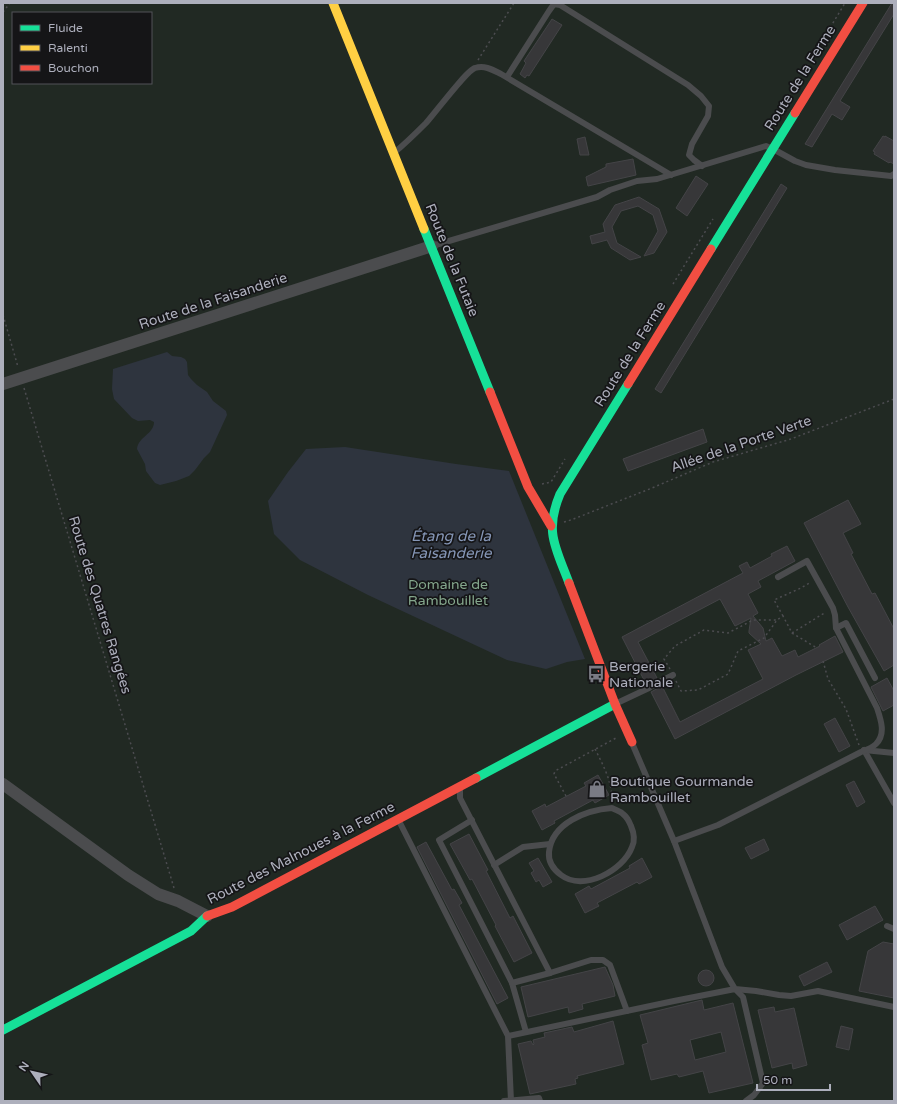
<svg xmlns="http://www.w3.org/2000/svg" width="897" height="1104" viewBox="0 0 897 1104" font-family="'Varela Round',sans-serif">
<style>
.green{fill:#212923;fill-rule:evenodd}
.water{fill:#2e343e}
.building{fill:#373739;stroke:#444447;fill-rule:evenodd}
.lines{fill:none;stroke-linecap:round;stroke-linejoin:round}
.path{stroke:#4c4c50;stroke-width:1.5;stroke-dasharray:2 3;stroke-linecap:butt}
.lane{stroke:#4b4c4e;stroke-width:6}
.street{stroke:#4b4c4e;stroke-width:12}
.fast{stroke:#16e098;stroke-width:9}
.slow{stroke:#ffcf43;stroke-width:9}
.jam{stroke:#f24e42;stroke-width:9}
.labels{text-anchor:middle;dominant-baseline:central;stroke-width:3.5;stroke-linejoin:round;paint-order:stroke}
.street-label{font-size:14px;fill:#adafbc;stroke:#151517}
.park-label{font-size:14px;fill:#84a68c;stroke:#151517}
.poi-label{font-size:14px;fill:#adafbc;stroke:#151517;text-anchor:start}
.water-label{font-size:15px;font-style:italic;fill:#8596b6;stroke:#151517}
</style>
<rect width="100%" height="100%" fill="#1b1b1b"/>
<path class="green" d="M3,3H894V1101H3ZM13,13H151V83H13Z"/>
<g class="water">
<path d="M167,352L172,356L181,357L185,359L187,362L188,375L191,379L197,385L207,392L213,401L226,411L227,415L210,452L204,458L195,470L189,476L176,481L160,485L155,483L146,471L145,464L137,449C138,437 154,434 154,422L150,420L138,421L132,418L114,399L112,389L113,369Z"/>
<path d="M345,447L456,464L509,471L585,659L567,662L546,669L507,660L368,595L300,560L274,534L268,501L288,472L306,449Z"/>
</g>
<g class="building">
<path d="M892,3H894V14L840,101L850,107L842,120L832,114L812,147L805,144Z"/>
<path d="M552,19L562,25L529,76L527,75L525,78L520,74L526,63L524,61Z"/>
<path d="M883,136L885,137V136L894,141V164L890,162L889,163L874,154L875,152L873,151Z"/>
<path d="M585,137L589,155H580L577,139Z"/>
<path d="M633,159L636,175L588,186L586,177L606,167V164Z"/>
<path d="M696,176L708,184L687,216L676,208Z"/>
<path d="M781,184L787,188L661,393L655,389Z"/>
<path d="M639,197L659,209L667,232L654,253L644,256L658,231L653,215L638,206L621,211L612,227L617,243L641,257L630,260L611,248L607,240L592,244L590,236L605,232L603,224L615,205Z"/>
<path d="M703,429L707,442L628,471L623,459Z"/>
<path d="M848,500L861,524L843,533L853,553L851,554L872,594L875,593L894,629V665L884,671L848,607L804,523Z"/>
<path d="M787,546L795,561L758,581L761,587L748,594L758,613L753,616L763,628L766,641L772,638L782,656L795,650L798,657L820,646L819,645L835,636L843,652L796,675L675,739L651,692L662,686L680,722L763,679L748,650L761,644L749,633V631L751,618L735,626L720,599L638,642L657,678L646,684L622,637L743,573L739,566L747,562L750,568L772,556L771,554Z"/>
<path d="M887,678L894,691V705L883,711L871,687Z"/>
<path d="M835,718L850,746L839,752L824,724Z"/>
<path d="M598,775L609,795L595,803L593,800L554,821L555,823L542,830L532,811L545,804L546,807L586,786L584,783Z"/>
<path d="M854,781L865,802L857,807L846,785Z"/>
<path d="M469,834L488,870L486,871L510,918L513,916L532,953L514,962L495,926L496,925L472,879L470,880L450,844Z"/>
<path d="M764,839L769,850L751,859L745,848Z"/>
<path d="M426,842L452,890L454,889L462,903L459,905L508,998L497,1004L417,847Z"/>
<path d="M538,858L552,882L543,887L539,880L536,882L531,873L534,871L529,863Z"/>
<path d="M642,858L652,877L639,884L637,882L597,903L599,906L585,913L575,894L589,886L591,889L630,868L629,866Z"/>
<path d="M875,906L883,920L847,940L839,925Z"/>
<path d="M883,942L894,944V998L859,991L868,951Z"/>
<path d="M827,962L832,972L804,986L799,976Z"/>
<path d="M605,967L613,985L615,996L582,1004L583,1009L569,1013L568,1007L528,1017L521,987Z"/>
<circle cx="706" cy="978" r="8"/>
<path d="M702,1000L704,1010L733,1003L753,1083L709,1093L703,1071L679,1077L677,1074L651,1080L642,1045L648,1043L640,1015ZM721,1032L726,1052L695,1060L690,1040Z"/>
<path d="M774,1007L775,1012L794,1008L807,1065L793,1069L792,1063L772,1068L758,1010Z"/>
<path d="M613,1021L624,1064L577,1076L578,1078L575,1079L576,1084L530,1094L518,1044L531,1041L533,1045L534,1044L533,1040L545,1037L544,1033L572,1027L574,1032Z"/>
<path d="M841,1026L853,1029L849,1050L836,1047Z"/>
</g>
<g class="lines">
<g class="path">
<path d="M3,12L10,3"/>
<path d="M478,60L514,3"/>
<path d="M771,126L845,3"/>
<path d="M673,284L713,219"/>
<path d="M3,315L18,367"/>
<path d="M24,388L174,888"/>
<path d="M542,484L551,482L565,459"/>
<path d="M564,522L571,520L652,488L713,462L791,439L894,399"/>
<path d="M783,616L774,600L801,588L811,582"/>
<path d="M792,633L826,612"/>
<path d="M823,661L828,679L846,709L859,745"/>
<path d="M670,669L664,659L675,646L704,630L728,633L753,620H777"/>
<path d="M676,681L681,691L698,690L728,674L738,651L764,638L777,620L783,616L792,633L817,648"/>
<path d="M595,749C603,765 612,781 612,800"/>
<path d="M566,796L554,774L555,771L616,738"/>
</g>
<g class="lane">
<path d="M507,77L549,11L554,4L560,5L688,85L701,96L709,106L708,116L692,144L689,155L694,160L702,166"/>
<path d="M395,152C406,143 416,133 426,123C435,113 467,70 475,68C485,65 493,70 501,74L671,175"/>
<path d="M432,246L597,197L610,190L637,181L657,179L766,146L773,149L795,161L806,165L835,170L891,176L894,174"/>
<path d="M836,628L846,623L875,678"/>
<path d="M650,687L673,675"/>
<path d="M615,704L649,688"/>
<path d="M632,743L674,841L722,967L735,989L756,991L779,995L791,996L818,991L894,1007"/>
<path d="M864,750L894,803"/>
<path d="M864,750L894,753"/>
<path d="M460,788V798L550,973L591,960H603L610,965L627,1011"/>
<path d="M612,808C615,810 620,811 623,814C627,817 629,821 631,826C634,833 635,841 632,847C623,871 583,892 561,875C553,869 548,861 549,852C552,823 586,810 612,808Z"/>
<path d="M398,819L508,1036L511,1101"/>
<path d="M472,820L439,840L512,983L526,1032"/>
<path d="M674,841L718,825L861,752C866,750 872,748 876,744C886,734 881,720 877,708L836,628L835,615L833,608L807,561L778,577"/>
<path d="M494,865L523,847L550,844"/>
<path d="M887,926L894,929"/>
<path d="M512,983L550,973"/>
<path d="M508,1036L674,1001L735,989L743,997L763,1083L754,1095L746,1101"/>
<path d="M504,1101L539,1098L540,1101"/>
</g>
<g class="street">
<path d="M3,384L432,246"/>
<path d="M3,784L128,875L158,894L178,901L207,916"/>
</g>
<g class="fast">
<path d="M424,229L490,392"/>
<path d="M711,249L795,113"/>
<path d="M569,583C556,548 544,532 560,494L628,384"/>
<path d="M476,778L615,704"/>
<path d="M3,1030L191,931L207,916"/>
</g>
<path class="slow" d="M333,3L424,229"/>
<g class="jam">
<path d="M795,113L863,3"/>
<path d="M628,384L711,249"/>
<path d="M490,392L528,487L551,526"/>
<path d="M569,583L615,704L632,742"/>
<path d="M207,916L232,907L476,778"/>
</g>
</g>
<defs>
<g id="bus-bare" transform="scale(1.38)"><path d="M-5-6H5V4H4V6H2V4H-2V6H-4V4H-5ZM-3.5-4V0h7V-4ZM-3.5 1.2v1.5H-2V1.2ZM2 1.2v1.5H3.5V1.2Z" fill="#7a7b84" stroke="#151517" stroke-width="2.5" paint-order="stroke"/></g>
<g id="shop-bare" transform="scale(1.38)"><path d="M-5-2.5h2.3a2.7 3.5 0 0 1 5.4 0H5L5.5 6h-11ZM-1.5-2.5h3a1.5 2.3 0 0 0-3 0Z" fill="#7a7b84" stroke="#151517" stroke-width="2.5" paint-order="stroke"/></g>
</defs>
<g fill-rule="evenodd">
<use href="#bus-bare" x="596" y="674"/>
<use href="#shop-bare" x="597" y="789"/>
</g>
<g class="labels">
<g class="street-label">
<text transform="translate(800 78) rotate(-58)">Route de la Ferme</text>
<text transform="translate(452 260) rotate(68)">Route de la Futaie</text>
<text transform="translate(213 301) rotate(-18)">Route de la Faisanderie</text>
<text transform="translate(630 354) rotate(-58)">Route de la Ferme</text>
<text transform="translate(741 444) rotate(-19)">Allée de la Porte Verte</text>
<text transform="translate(100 605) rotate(73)">Route des Quatres Rangées</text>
<text transform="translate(301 853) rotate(-27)">Route des Malnoues à la Ferme</text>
</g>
<g class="park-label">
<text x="448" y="584">Domaine de<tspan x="448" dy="16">Rambouillet</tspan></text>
</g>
<g class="poi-label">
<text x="609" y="666">Bergerie<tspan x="609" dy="16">Nationale</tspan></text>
<text x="610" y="781">Boutique Gourmande<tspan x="610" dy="16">Rambouillet</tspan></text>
</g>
<g class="water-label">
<text x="451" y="536">Étang de la<tspan x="451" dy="17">Faisanderie</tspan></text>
</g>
</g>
<rect width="897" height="1104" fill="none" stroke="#adafbc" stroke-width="8"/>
<rect x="12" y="12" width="140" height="72" fill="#151517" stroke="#525359"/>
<rect x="20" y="25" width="20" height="6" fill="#16e098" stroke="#525359"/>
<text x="48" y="32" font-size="12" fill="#adafbc">Fluide</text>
<rect x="20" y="45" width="20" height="6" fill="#ffcf43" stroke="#525359"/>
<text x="48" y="52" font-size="12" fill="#adafbc">Ralenti</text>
<rect x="20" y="65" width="20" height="6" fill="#f24e42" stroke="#525359"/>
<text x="48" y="72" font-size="12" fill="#adafbc">Bouchon</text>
<g transform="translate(32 1072) rotate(304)" stroke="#151517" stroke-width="3" paint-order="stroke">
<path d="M0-3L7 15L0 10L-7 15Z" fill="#adafbc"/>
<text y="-6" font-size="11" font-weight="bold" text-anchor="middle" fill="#adafbc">N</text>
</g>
<path d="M757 1084v6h73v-6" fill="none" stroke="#adafbc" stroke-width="2"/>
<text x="763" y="1084" font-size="12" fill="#adafbc" stroke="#151517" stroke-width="3" paint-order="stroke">50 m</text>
</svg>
